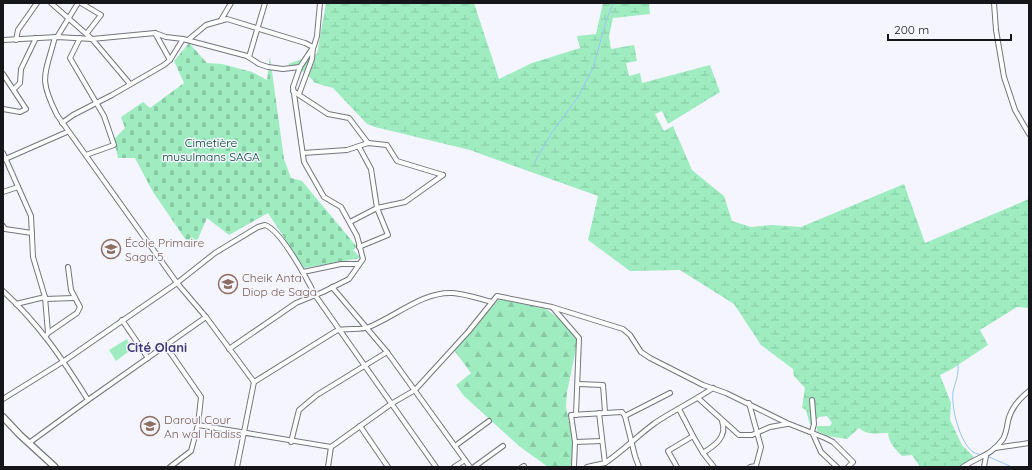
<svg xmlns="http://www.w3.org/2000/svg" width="1032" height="470" viewBox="0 0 1032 470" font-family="Quicksand,sans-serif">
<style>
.forest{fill:url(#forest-firs)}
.wetland{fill:url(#wetland-marsh)}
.cemetery{fill:url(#cemetery-stones)}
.garden{fill:#9fecc1}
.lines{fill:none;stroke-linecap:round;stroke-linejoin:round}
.stream{stroke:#99c5f7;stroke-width:1}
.minor-casing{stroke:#74757d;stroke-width:6}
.secondary-casing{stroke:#74757d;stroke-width:8}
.minor{stroke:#fff;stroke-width:4}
.secondary{stroke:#fff;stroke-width:5.5}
.labels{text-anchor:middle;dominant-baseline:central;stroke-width:3;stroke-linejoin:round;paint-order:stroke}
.park-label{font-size:12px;fill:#00472a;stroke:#f4f5fe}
.education-label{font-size:12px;fill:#785e54;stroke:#f4f5fe;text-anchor:start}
.neighbourhood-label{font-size:13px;font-weight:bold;fill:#3f3874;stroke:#f4f5fe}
</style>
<defs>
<pattern id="forest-firs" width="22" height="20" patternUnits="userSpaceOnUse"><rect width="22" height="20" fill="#9fecc1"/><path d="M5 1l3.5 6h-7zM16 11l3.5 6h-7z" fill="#88caa5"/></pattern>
<pattern id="wetland-marsh" width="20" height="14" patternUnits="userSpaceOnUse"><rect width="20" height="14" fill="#9fecc1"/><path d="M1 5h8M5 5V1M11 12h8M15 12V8" fill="none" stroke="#88caa5"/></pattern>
<pattern id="cemetery-stones" width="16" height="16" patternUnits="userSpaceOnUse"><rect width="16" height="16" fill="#9fecc1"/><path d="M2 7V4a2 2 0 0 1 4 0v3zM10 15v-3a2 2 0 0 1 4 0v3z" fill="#88caa5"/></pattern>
</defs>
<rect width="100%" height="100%" fill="#f4f5fe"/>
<path class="forest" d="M499,299L546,309L561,320L576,339V349L567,392L566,407L572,437V467H548L519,446L464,396L456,385L471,373L454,350Z"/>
<path class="wetland" d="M326,3H474L499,79L532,63L580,48L577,36L596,34L603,3H649L650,14L613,18L609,36L611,49L634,45L637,61L626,63L629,76L640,73L642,83L710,65L720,92L668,124L662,111L655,114L664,131L673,126L692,170L724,196L732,221L751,227L771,225L801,227L904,184L925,243L1029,199V308L1017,307L980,330L988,345L952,369L940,375L951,403L950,420L962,445L974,457L961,467H920L912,455L902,456C895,449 889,443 888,433C877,433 868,436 859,428L847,439L828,436L817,431V426H830L832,423L827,416L819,417L810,425L806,410L802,408L805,388L794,376L793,369L761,345L734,304L680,270L630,271L588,240L598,196L470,150L375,127L367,124L333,88L315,83L305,72L295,70L288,64L317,54Z"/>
<path class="cemetery" d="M189,43L207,63L222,64L252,72L267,80L270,57L284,159L291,178L302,181L357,247L353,250L361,258L304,268L268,213L229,235L207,218L197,241L188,243L153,192L135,158H118L114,139L125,128L121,117L143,102L150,108L184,83L174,61Z"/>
<path class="garden" d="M127,339L132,349L116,361L109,350Z"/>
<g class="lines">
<g class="stream">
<path d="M534,163L551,134L578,97L593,68L606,21L613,3"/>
<path d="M958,365C959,375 955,383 953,392C951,408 960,443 973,452C976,454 980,454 982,455"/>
<path d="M987,456L1012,467"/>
</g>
<g class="minor-casing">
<g id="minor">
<path d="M51,3L92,39L130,84"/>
<path d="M81,3L101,15L87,33"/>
<path d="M994,3L996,30L1004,77L1015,110L1029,134"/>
<path d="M221,20L231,3"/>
<path d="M155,33L170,60"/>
<path d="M55,37C45,76 38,77 57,115L177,283L206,317L254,382"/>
<path d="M57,37L78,3"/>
<path d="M80,38L70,58L104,116L114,145L86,155"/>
<path d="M3,40L57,37L92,39L155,33L166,37L183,39L247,56L259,64L268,67L283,69L300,67"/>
<path d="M16,40L18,30L37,3"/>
<path d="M188,40L206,25L227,19L305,43L313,47L312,59L299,94"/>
<path d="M249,57L265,3"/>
<path d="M3,74L26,109L20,112L3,109"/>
<path d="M14,89L20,83L21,69L36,38"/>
<path d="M293,91L328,114L349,118L368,143"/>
<path d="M62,123L73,115L112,95L164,65L170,60L183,39"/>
<path d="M359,147L371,169L377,208L388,235L359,247"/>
<path d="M3,153L31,216L33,257L45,297L48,333L46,336"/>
<path d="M303,153L347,150L368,143L387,145L397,161L443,175"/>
<path d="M3,160L67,132"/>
<path d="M3,192L18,187"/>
<path d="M350,222L377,208L405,202L443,175"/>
<path d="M3,226L5,229L32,233"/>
<path d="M303,272L341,264H358"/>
<path d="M332,287L387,352L470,467"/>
<path d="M3,291C39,324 62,358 88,400"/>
<path d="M45,299L74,298"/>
<path d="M16,304L45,297"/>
<path d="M553,308L579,338L576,415"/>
<path d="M122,320L148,358"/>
<path d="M48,333L77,313L80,307L71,290L68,267"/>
<path d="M165,345L201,397L198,425L191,451L170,467"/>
<path d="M229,349L296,303L323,292L349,279L363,259L357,236L341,207L324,197L304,162L293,87L300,67L314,46L317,36L320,3"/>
<path d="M578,384L603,385L605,412"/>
<path d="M698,398L739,435H752L770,427L787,424"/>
<path d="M3,399L64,361L177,283L215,253L258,227L265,225C281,230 307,279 315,295L436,467"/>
<path d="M812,400L814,424L812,432L821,452L837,467"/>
<path d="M749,403L761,447L756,466L750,467"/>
<path d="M625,416L670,393"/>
<path d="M198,425L331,447"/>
<path d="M360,426L388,467"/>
<path d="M693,436L703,453L714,467"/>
<path d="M291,442L299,410L317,395L387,352"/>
<path d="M575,442L602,441"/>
<path d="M29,443L88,400L206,317"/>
<path d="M455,446L489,421"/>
<path d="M995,448L1029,443"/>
<path d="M703,453C714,446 728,437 722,421"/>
<path d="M605,463C623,451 637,436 655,423C674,410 694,401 713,388"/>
<path d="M237,467L254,382L336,331C346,327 359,331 369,327C396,316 424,291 453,293C466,294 480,299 492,302"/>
<path d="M328,467L331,447L391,404L415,390L468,332L497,296L552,307L623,329L630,335L641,352L650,358L703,385L726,393L787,423L825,438L833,442L853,462L848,467"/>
<path d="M454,467L465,460"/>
<path d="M474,467L503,446"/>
<path d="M522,467L524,466"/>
<path d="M574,467L575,442L571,415L622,412L625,416L635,456L639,467"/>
<path d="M587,467L605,463L599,413"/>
<path d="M677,467L668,451L693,436L679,409"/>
<path d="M963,467C979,456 991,456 1003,439C1006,434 1007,427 1008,421C1011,408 1019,399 1029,391"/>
<path d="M984,467L986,456"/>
</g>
</g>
<g class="secondary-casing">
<path id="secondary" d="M3,417L20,435L55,467"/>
</g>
<use href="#minor" class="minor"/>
<use href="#secondary" class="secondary"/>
</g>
<defs>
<g id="school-ring" transform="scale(1)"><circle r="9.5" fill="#f4f5fe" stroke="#8d6e63" stroke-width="1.5"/><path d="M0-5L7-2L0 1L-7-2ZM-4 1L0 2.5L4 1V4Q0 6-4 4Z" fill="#8d6e63"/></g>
</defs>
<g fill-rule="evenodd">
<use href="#school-ring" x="111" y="249"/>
<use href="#school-ring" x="228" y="284"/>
<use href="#school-ring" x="150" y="426"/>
</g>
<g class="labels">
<g class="park-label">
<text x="211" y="142">Cimetière<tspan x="211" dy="14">musulmans SAGA</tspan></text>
</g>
<g class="education-label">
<text x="125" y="242">École Primaire<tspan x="125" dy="14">Saga 5</tspan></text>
<text x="242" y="277">Cheik Anta<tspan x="242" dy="14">Diop de Saga</tspan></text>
<text x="164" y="419">Daroul Cour<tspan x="164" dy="14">An wal Hadiss</tspan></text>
</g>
<g class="neighbourhood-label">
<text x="157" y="347">Cité Olani</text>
</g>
</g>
<rect width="1032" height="470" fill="none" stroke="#16161a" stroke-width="8"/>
<path d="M888 34v6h123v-6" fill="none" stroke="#16161a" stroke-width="2"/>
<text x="894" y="34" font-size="12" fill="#16161a" stroke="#f4f5fe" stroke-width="3" paint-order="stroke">200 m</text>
</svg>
